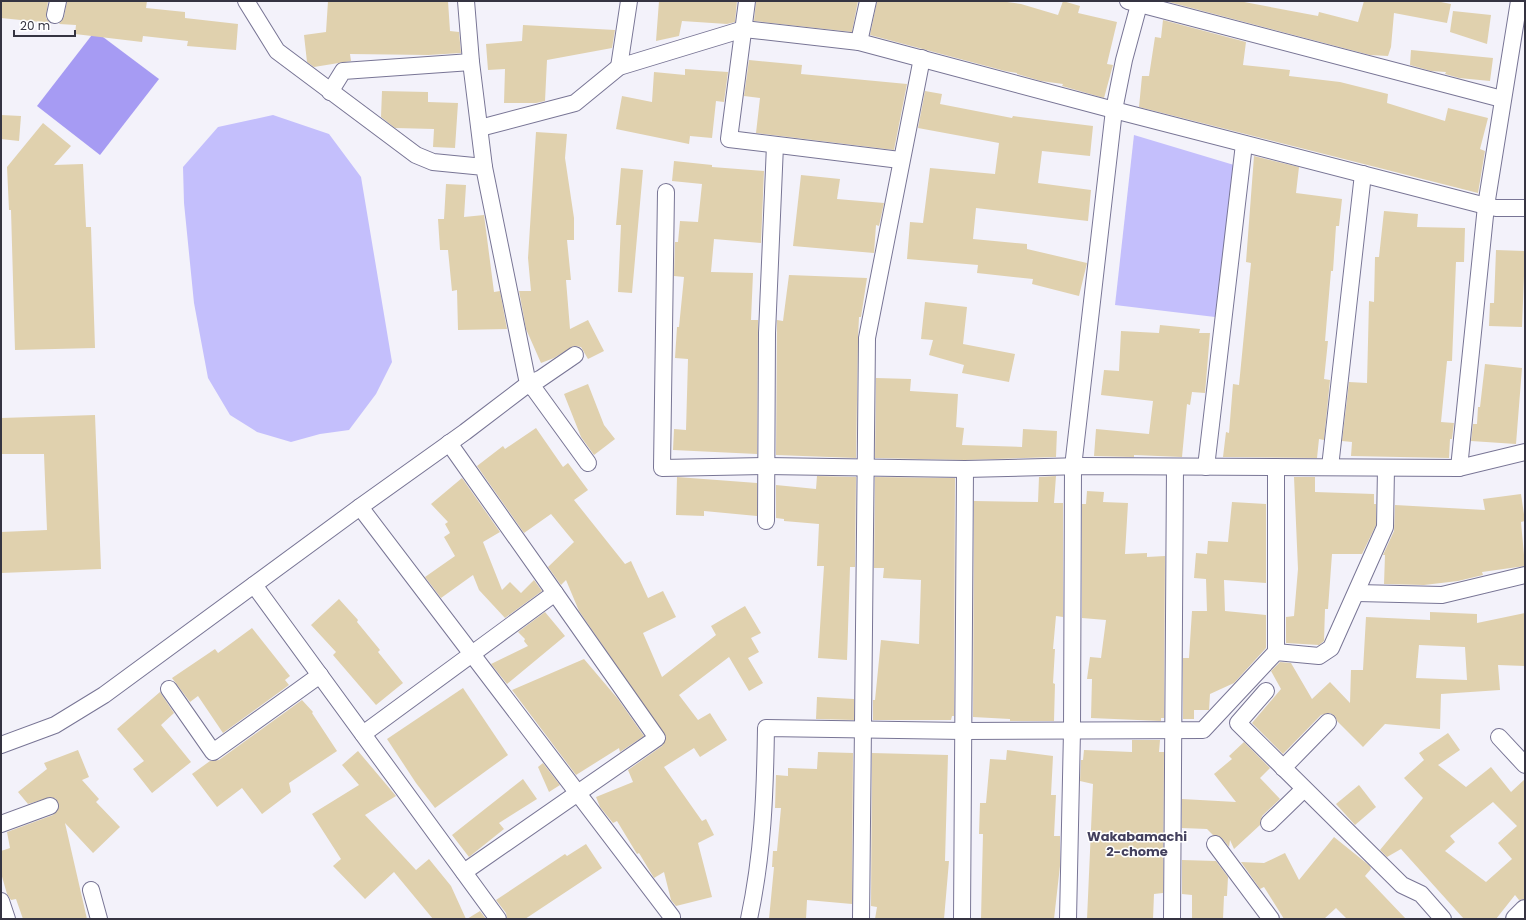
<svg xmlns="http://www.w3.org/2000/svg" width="1526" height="920" viewBox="0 0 1526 920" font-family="Poppins,sans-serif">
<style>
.green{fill:#c4bffc}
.water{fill:#a69bf3}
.building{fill:#e0d1ae;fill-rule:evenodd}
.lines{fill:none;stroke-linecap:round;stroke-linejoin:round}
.minor-casing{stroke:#787595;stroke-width:18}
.tertiary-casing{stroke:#787595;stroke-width:22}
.minor{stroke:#fff;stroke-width:16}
.tertiary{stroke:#fff;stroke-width:20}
.labels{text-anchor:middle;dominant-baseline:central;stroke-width:3;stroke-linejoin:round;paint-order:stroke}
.neighbourhood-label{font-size:13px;font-weight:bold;fill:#43405d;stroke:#fff}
</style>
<rect width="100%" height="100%" fill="#f3f2fa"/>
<g class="green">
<path d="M273,115L329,134L361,177L392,362L376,394L349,430L320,434L291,442L257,432L230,415L208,378L194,303L184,203L183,167L218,127Z"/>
<path d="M1134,135L1234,165L1215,317L1115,305Z"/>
</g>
<path class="water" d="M95,31L159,79L100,155L37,106Z"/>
<g class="building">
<path d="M1,1H48L46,18L50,23L1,18Z"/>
<path d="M67,1H147L146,8L185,12V18L238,24L236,50L187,46L188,41L143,36L142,42L75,34L76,25L59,24L64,17Z"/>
<path d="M328,1H448L450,31L459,32L461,53L428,55L350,54L351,61L314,67L307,62L304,35L326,32Z"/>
<path d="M659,1H737L735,22L727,24L682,21L679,36L656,41Z"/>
<path d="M756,1H858L852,32L754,21Z"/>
<path d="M877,1H1000L1021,4L1058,15L1063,1L1080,6L1078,13L1117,22L1107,64L1113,65L1104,98L1062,86L1063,84L1041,81L1017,74V73L1005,71L870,35Z"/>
<path d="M1165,1H1239L1318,16L1319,12L1358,22L1364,1H1436L1451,4L1447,23L1394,13L1391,47L1388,56L1370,55Z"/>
<path d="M1453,11L1491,15L1487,44L1450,32Z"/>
<path d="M1163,20L1246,42L1243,65L1290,70L1289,76L1340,82L1388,94L1387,103L1445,121L1448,108L1488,118L1480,149L1485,151L1478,193L1139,107L1142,76H1149L1155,37L1161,38Z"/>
<path d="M523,25L615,30L612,48L547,60L545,101L536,103H504L505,69L488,70L486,44L522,41Z"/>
<path d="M1411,50L1493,58L1490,81L1459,78L1445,74L1446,72L1431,71L1410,65Z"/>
<path d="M749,60L802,65L801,74L907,84L894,150L756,133L760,98L744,96Z"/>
<path d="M685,69L728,72L724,102L716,101L712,138L690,136L689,144L616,129L622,96L652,102L654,72L685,75Z"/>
<path d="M382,91L428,92V102L458,103L455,148L433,147L434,129L395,128L381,117Z"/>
<path d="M925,91L942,94L940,104L1012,118L1013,116L1093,126L1090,156L1042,151L1038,183L1091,190L1088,221L976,208L973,239L1027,244V249L1087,263L1079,296L1032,284L1033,279L977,273L978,265L907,259L910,222L923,223L930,168L995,174L999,143L918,128Z"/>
<path d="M1,115L21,116L19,141L1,139Z"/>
<path d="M43,123L71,146L54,165L83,164L86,227H91L95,348L15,350L11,210H9L7,167Z"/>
<path d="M536,132L567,134L565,158L574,218V240H567L571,280H566L570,329L588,320L604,351L588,359L581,347L574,346L554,358L541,363L526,329L519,291H531L528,258Z"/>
<path d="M1254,156L1299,167L1296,193L1342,199L1339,226H1336L1333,271H1331L1325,341H1328L1324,379L1330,380L1324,440L1319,439L1317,458L1223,457L1226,432L1229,433L1233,384L1239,385L1251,263L1246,262Z"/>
<path d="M674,161L712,165V167L764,171L761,243L714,239L711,272L753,273L751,320H758L757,454L673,450L674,429L686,430L688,359L675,358L677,327H679L684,277L674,276L675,242H678L680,221L698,222L702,184L672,181Z"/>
<path d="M621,168L643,170L632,293L618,292L621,225H616Z"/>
<path d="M801,175L840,179L837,199L884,203L879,226L876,225L874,253L793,246Z"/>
<path d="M446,184L466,185L464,217L484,215L494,292L500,291L507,329L458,330L457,290L452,291L448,250H440L438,219H444Z"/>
<path d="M1384,211L1418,214L1417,227L1465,228L1464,262H1456L1452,361H1447L1441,422L1454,423L1452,439H1450L1449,458L1351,456L1352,442L1342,441L1349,382L1367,383L1369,301L1374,302L1375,257H1379Z"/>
<path d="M1496,250L1525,251L1522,327L1489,326L1490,303H1494Z"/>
<path d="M789,275L867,278L861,317H859L858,338L856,458L776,455L777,320L783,321Z"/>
<path d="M925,302L967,307L963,344L1015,354L1009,382L962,373L964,365L929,355L933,340L921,339Z"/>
<path d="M1160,325L1200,329L1199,333H1210L1205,393L1192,392L1190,405L1187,404L1182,457L1134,455V457L1094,456L1096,429L1149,434L1153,401L1101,395L1104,370L1119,371L1121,331L1159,333Z"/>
<path d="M1485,364L1522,368L1516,444L1471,441L1473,424H1477L1478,407H1480Z"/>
<path d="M876,378L911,379L910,391L958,394L956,427L964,428L962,445L1022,447L1023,429L1057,431L1056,457L965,460L875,458Z"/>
<path d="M588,384L604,425L615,439L594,455L581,437L564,394Z"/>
<path d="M95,415L101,569L1,573V532L47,530L44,454H1V418Z"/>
<path d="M536,428L563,467L568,463L588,490L574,500L625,564L631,561L648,598L663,591L676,617L643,633L662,677L716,635L711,626L745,606L761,633L751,638L759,652L748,658L763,683L749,691L729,657L679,695L698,720L710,713L727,740L700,757L694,748L664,767L702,821L706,819L714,835L698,843L712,897L676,906L671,900L664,872L654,878L639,853L637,854L617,821L613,823L600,807L596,797L633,782L628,770L662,746L666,737L579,611L566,580L561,585L548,567L574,542L551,514L524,533L477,466L503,446L505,449Z"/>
<path d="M817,476L856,477L855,567H850L847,660L818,658L824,566H817L819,524L784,521V519L776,518V485L816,489Z"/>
<path d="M1056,476L1054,503H1063V617L1056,616L1053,649H1055L1053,683L1055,684L1054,721H1010V719L973,717L974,501L1038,502L1039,477Z"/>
<path d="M677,477L757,483V516L704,511V516L676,515Z"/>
<path d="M875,477L955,478L954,716H952L951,720H873V700H875L881,640L919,644L921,580L883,578L884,568H874Z"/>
<path d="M1294,477H1315V492L1374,494V504H1376V525L1362,554H1332L1328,609H1325L1324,641L1319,645L1286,643V617L1294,616L1298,569Z"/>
<path d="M462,478L500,532L483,542L502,590L510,582L521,593L534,580L542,591L505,618L479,590L473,575L441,598L425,577L455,556L444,537L450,533L445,524L448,522L431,504Z"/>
<path d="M1087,491L1104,492L1103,502L1128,503L1125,554L1147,553V557L1165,556L1164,718H1161V721L1091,718L1092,679H1087L1090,657L1101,658L1106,620L1082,618V504H1086Z"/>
<path d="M1521,494L1525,521L1521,522L1525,566L1482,572L1483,575L1458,581L1424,585L1384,584L1385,555H1383L1394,531L1395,505L1485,510L1483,499Z"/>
<path d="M1232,502L1266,504V583L1224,580L1225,611L1266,615V648L1234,683L1210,694L1209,710H1194V719H1183V658H1189L1192,611H1207L1206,579L1194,578L1196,553L1207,554L1208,541L1228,542Z"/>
<path d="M339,599L358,620L357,622L380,650L378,652L403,683L376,705L333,655L336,652L311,625Z"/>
<path d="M545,612L565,636L507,684L491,664L528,646L524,641L525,639L518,632Z"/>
<path d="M1430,612L1477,614V623L1525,613V666L1498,665L1500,690L1441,694L1440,729L1385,724L1363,747L1337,721L1335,716L1330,713L1321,715L1283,754L1252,723L1281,689L1271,671L1280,662L1291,663L1312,699L1330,682L1350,703L1351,670H1363L1366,617L1430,620ZM1419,645L1465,647L1467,680L1416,678Z"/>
<path d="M252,628L290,676L285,680L289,685L223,733L198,696L190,702L172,678L215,649L218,653Z"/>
<path d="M584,659L618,699L644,736L620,752L619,748L576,775L512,690Z"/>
<path d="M463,688L508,755L435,808L416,783L387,739Z"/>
<path d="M160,692L174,713L161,725L191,762L152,793L133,769L144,761L117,729Z"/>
<path d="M817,697L854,699V720L816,719Z"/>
<path d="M302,700L313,712L312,713L337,751L289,783L291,792L262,814L242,788L217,807L192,774L210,761L219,760Z"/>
<path d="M1448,733L1460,750L1438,765L1466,787L1491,767L1511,792L1525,779V899L1519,900L1515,895L1496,919H1464L1401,849L1387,857L1380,850L1423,798L1404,778L1424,760L1419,753ZM1493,802L1517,826L1498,843L1512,859L1486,882L1445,851L1455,842L1450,836Z"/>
<path d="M1132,740H1160L1159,752H1164L1163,893L1154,894L1153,919H1087L1093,784L1080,781L1081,760H1083L1084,750L1132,752Z"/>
<path d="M1244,742L1270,768L1260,778L1280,799L1262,816L1260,825L1234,849L1230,840L1229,847L1222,838L1213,835L1207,829L1182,828V799L1236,802L1214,774L1232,759L1229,756Z"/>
<path d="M78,750L89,777L82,780L99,799L96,802L120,827L93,853L65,823L87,919H23L16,899L11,900L7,894L1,873V851L10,848L7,832L53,815L59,807L56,799L51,797L28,804L18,792L47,769L44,763Z"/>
<path d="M1007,750L1053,756L1051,795H1056L1054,836H1060V866L1054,919H981L983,834H979L980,803H986L990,759L1006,760Z"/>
<path d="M358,751L396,796L365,815L416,870L429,859L451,886L466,919H433L394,872L365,899L333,866L341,859L312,814L359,785L342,765Z"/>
<path d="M818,752L853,753L852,904L807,900L806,919H769L774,867H772L773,851H777L781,808H775L776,775L788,776V768L817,769Z"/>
<path d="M872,753L948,755L945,861H949L944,919H875L877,907L871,906Z"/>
<path d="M543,763L560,785L549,792L538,767Z"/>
<path d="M523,779L537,799L499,823L504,829L469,857L452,835Z"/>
<path d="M1359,785L1376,807L1355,825L1336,804Z"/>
<path d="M1334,837L1370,866L1371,869L1365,876L1406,919H1347L1336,908L1324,919H1284L1264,887L1260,889L1241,862L1264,863L1285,853L1299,880Z"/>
<path d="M586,844L602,868L525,919H507L506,913L496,900L565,854L567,856Z"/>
<path d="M1182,860L1216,861L1228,877L1227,896H1224L1223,919H1192V895L1182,894Z"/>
<path d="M480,911L486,919H467Z"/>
</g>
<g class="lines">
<g class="minor-casing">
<g id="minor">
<path d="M466,1L471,62L484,167"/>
<path d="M747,1L729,139L900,160"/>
<path d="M1128,1L1502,99"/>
<path d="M55,15L58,1"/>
<path d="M859,42L868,1"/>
<path d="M619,67L629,1"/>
<path d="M330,92L343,71L471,62"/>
<path d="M480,128L575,103L619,67L744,29L859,42L1114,110L1486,206L1496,208H1525"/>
<path d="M666,192L662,468L766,466L965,469L1083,466L1459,468L1525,452"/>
<path d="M575,355L540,379L528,384L535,390L588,463"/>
<path d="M449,443L555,593"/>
<path d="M1206,467L1244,144"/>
<path d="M1330,467L1363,174"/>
<path d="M1459,468L1486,206L1519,1"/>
<path d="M360,507L672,917"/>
<path d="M766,521L767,333L775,145"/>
<path d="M254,585L498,919"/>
<path d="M1357,593L1442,595L1525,575"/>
<path d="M1276,652V467"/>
<path d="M169,689L213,752L320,675"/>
<path d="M1266,691L1238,723L1402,885L1421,894L1443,919"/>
<path d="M363,734L555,593L657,738L464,872"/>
<path d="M1499,737L1525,765"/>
<path d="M1,745L55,725L104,695L360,507L465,432L528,384L484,167L433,162L416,155L277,51L246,1"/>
<path d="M1283,768L1328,722"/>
<path d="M1269,823L1304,789"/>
<path d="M1,824L50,806"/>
<path d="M1215,844L1271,919"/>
<path d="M91,890L99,919"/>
<path d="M1,901L7,919"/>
<path d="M749,919C763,853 765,795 766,728L964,731L1203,730L1276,652L1319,656L1331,648L1385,527L1386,468"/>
<path d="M861,919L867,338L922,58"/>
<path d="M962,919L965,469"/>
<path d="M1068,919L1072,731L1073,467L1114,110L1124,60L1140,1"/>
<path d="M1172,919L1175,467"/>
</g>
</g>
<g class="tertiary-casing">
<path id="tertiary" d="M1516,919L1525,910"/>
</g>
<use href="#minor" class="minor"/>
<use href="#tertiary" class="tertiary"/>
</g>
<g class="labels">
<g class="neighbourhood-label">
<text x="1137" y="836">Wakabamachi<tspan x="1137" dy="15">2-chome</tspan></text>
</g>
</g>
<rect width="1526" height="920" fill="none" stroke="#353442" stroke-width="4"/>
<path d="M14 30v6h61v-6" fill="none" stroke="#353442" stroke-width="2"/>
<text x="20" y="30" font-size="12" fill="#353442" stroke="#ffffff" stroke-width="3" paint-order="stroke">20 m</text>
</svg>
